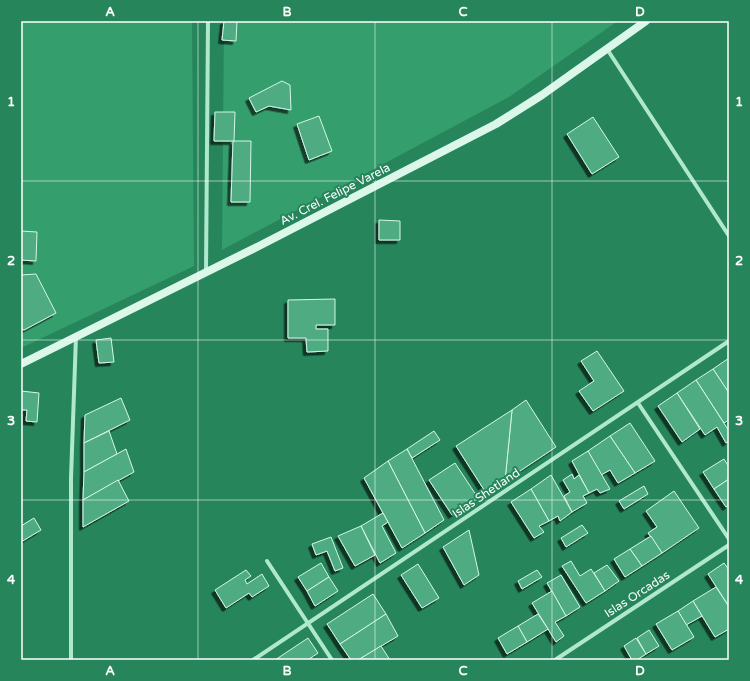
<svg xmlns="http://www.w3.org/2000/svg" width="750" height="681" viewBox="0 0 750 681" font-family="'Varela Round',sans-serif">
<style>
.green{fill:#349e6d}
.building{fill:#4fac82;stroke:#d4f6e6;filter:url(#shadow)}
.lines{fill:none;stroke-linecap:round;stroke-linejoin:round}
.street{stroke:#b0e8ce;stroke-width:4}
.secondary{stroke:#daf7ea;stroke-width:8}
.grid{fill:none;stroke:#fff;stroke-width:1;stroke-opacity:0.55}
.labels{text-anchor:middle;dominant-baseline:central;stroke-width:4;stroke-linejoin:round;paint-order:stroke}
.street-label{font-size:12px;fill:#fff;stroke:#26855b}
.neatline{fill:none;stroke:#fff;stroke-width:1.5}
.grid-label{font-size:13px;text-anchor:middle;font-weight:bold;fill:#fff}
</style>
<defs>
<filter id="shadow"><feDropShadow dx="-3.5" dy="3.5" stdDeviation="0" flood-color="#0009"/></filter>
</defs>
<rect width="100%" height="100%" fill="#26855b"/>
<g class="green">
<path d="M21,21H192L194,266L21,348Z"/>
<path d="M224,21H618L509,97L222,250Z"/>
</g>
<g class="building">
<path d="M224,21H237L236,41L222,40Z"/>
<path d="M282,81L290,85L291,110L269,106L256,112L249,98Z"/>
<path d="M215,112H235L234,141H214Z"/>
<path d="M319,116L332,151L309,160L297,124Z"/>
<path d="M593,117L619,157L592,174L567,134Z"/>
<path d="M233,141H251L250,202H231Z"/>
<path d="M379,220L400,221V240H379Z"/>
<path d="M21,231L37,232L36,261L21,260Z"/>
<path d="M36,274L56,313L24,330L21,329V275Z"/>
<path d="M335,299V325H316V329H328V351L307,352L306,338H288V300Z"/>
<path d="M111,338L114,362L99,363L96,340Z"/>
<path d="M597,351L624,391L593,411L579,391L594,381L581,361Z"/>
<path d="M729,358V393L713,369Z"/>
<path d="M713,369L729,393V420L724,423L696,380Z"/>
<path d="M696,380L729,431V441L726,443L717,427L705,435L677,393Z"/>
<path d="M21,391L39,393L37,422L26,421L27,410H21Z"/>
<path d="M677,393L700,429L682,442L658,406Z"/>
<path d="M121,398L130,420L84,443L85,415Z"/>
<path d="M526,400L556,447L505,481L512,410Z"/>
<path d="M512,410L505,481L486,493L456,446Z"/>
<path d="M630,423L655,461L635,473L610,436Z"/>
<path d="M109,431L117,454L84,472V443Z"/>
<path d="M434,431L440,440L412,458L407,449Z"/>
<path d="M610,436L635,473L618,483L610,470L601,475L588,451Z"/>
<path d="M126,449L134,472L83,500L84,472Z"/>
<path d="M407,449L444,520L425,533L388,461Z"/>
<path d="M588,451L610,489L600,493L597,489L589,493L572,461Z"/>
<path d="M724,459L729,467V479L714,489L703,472Z"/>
<path d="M388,461L425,533L402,548L364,478Z"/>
<path d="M455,463L478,498L452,515L429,480Z"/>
<path d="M572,474L574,479L579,475L589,493L583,496L587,503L572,512L564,496L570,492L563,480Z"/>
<path d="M551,475L572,512L560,521L558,516L549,521L531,489Z"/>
<path d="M729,479V505L726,507L714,489Z"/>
<path d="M118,480L129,501L83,527V500Z"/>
<path d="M644,486L648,494L624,509L619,501Z"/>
<path d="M531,489L549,521L539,526L544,532L534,538L511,502Z"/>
<path d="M674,491L699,528L662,553L648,533L657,527L646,511Z"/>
<path d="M383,513L388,522L382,526L396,553L380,563L361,526Z"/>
<path d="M34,518L41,530L21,542V526Z"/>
<path d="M582,525L588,533L566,547L561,538Z"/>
<path d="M361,526L375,555L355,566L338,536Z"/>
<path d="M469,530L479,575L464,585L443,547Z"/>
<path d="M651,536L662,553L642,566L630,549Z"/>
<path d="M331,537L343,568L335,571L327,551L316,555L312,544Z"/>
<path d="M630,549L642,566L625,577L614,559Z"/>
<path d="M571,561L580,576L591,569L605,591L586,603L562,566Z"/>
<path d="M321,563L329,577L307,591L298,577Z"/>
<path d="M724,563L729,570V605H728L708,574Z"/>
<path d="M418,564L439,598L422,608L401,575Z"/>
<path d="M607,565L619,581L605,591L594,573Z"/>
<path d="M246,570L251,576L245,580L247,584L262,574L269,586L252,597L249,593L226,608L215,590Z"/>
<path d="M537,570L542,577L522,589L518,581Z"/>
<path d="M561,575L580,607L566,616L547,583Z"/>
<path d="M329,577L338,591L315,606L307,591Z"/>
<path d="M716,587L729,607V629L715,637L693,601Z"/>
<path d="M552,591L566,616L555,622L564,636L556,642L532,603Z"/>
<path d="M373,594L386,614L340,644L327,624Z"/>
<path d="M693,601L702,616L686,625L678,611Z"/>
<path d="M678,611L694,637L672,650L656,624Z"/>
<path d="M386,614L398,636L358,660H351L340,644Z"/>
<path d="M538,614L548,629L527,642L518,626Z"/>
<path d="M518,626L527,642L507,654L498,638Z"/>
<path d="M649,630L659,646L646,654L637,638Z"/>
<path d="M308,638L318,653L308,660H275Z"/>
<path d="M636,638L646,654L637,660H632L624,646Z"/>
<path d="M381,646L390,660H358Z"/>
</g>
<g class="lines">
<g class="street">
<path d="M607,49L729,236"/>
<path d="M206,272L208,21"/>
<path d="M638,403L729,539"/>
<path d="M267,561L332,660"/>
<path d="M71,660V478L76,336"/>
<path d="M253,660L729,341"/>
<path d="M555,660L729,545"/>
</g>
<path class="secondary" d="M21,364L259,246L496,124L542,95L646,21"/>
</g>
<path class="grid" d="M198,21V660M375,21V660M552,21V660M21,181H729M21,340H729M21,500H729"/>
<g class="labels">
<g class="street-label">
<text transform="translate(335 194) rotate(-27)">Av. Crel. Felipe Varela</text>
<text transform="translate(486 493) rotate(-34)">Islas Shetland</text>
<text transform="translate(637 594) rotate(-33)">Islas Orcadas</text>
</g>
</g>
<rect width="750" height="681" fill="none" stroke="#26855b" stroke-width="44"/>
<rect x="22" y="22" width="706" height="637" class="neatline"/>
<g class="grid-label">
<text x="110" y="16">A</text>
<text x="287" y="16">B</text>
<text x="463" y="16">C</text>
<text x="640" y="16">D</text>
<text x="11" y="106">1</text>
<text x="739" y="106">1</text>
<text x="11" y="265">2</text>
<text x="739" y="265">2</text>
<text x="11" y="425">3</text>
<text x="739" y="425">3</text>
<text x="11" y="584">4</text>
<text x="739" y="584">4</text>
<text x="110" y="675">A</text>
<text x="287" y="675">B</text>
<text x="463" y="675">C</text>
<text x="640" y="675">D</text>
</g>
</svg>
